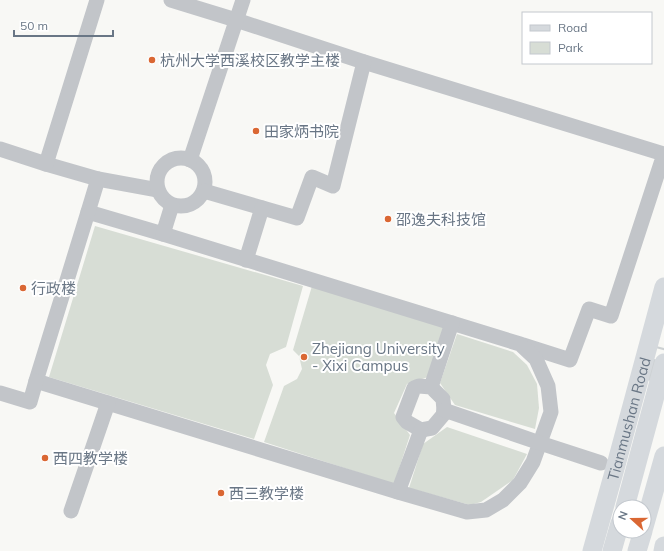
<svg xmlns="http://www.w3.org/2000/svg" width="664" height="551" viewBox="0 0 664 551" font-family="Mulish,'Noto Sans SC',sans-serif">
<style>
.green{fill:#d7ddd5}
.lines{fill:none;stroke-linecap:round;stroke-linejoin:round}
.highway-tunnel{stroke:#cdd1d3;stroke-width:22;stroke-dasharray:22 11;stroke-linecap:butt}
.minor{stroke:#c2c5c9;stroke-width:15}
.major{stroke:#d5d9dd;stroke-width:19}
.poi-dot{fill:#da6733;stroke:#fff;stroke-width:1.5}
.labels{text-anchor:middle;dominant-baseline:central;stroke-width:4;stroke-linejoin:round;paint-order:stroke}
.poi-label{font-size:15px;fill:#697685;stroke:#fff;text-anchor:start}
.street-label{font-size:15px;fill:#697685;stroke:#fff}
</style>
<rect width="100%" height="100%" fill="#f8f8f5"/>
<g class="green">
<path d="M95,226L303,286L286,347L270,354L266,365L273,385L254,439L49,377Z"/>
<path d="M312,286L445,328L428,377L407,384L394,413L410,435L394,484L264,442L284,386L297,379L302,369L299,356L293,350Z"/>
<path d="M457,334L513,352L527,365L537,384L539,408L535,429L455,405L440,383Z"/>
<path d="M447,427L527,454L513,480L481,502L470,505L409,488L423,444Z"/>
</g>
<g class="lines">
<path class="highway-tunnel" d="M655,382L664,348"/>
<g class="minor">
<path d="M171,0L236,20L364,62L664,154L611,316L589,309L570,360L523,345"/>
<path d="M0,149L46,164L98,179L158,190"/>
<circle cx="181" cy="182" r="24"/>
<path d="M190,160L243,0"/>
<path d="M46,164L97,0"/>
<path d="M204,191L297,218L312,177L333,186L364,62"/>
<path d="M88,212L163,234L520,344L536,359L548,386L551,412L533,462L520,483L503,500L486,510L467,512L398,492L36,381Z"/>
<path d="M88,212L98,179"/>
<path d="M163,234L172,205"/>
<path d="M246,260L262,208"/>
<path d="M419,386L431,387L443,399L444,410L443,415L432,428L421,430L407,422L403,417L414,388Z"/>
<path d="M431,387L452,323"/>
<path d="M0,393L30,402L36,381"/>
<path d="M444,410L540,443L601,463"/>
<path d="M398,492L421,430"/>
<path d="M71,511L108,403"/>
</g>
<g class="major">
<path d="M625,507L664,363"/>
<path d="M644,527L664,456"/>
<path id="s1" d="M592,551L616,465L664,287"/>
<path d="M612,551L620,523"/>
<path d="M637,551L643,531"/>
<path d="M663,551L664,546"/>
</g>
</g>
<g class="poi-dot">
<circle cx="152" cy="60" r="4"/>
<circle cx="256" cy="131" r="4"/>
<circle cx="388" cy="219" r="4"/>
<circle cx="23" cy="288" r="4"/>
<circle cx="304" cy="357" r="4"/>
<circle cx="45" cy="458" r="4"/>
<circle cx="221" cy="493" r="4"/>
</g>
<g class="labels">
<g class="poi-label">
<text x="160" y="60">杭州大学西溪校区教学主楼</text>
<text x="264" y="131">田家炳书院</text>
<text x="396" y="219">邵逸夫科技馆</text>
<text x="31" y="288">行政楼</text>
<text x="312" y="348">Zhejiang University<tspan x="312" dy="17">- Xixi Campus</tspan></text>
<text x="53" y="458">西四教学楼</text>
<text x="229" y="493">西三教学楼</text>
</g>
<g class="street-label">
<text stroke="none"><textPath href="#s1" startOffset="137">Tianmushan Road</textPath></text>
</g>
</g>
<rect x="522" y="12" width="130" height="52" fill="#ffffff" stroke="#c3c8ce"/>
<rect x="530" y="25" width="20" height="6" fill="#d5d9dd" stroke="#c3c8ce"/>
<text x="558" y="32" font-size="12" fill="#697685">Road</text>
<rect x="530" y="42" width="20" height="12" fill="#d7ddd5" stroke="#c3c8ce"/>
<text x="558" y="52" font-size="12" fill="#697685">Park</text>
<g transform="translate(632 519) rotate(291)"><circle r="19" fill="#ffffff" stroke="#c3c8ce"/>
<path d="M0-3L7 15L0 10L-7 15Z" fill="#da6733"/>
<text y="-6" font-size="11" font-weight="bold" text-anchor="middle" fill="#697685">N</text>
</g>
<path d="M14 30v6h99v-6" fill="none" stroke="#697685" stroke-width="2"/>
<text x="20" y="30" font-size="12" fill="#697685" stroke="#ffffff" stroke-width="3" paint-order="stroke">50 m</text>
</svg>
